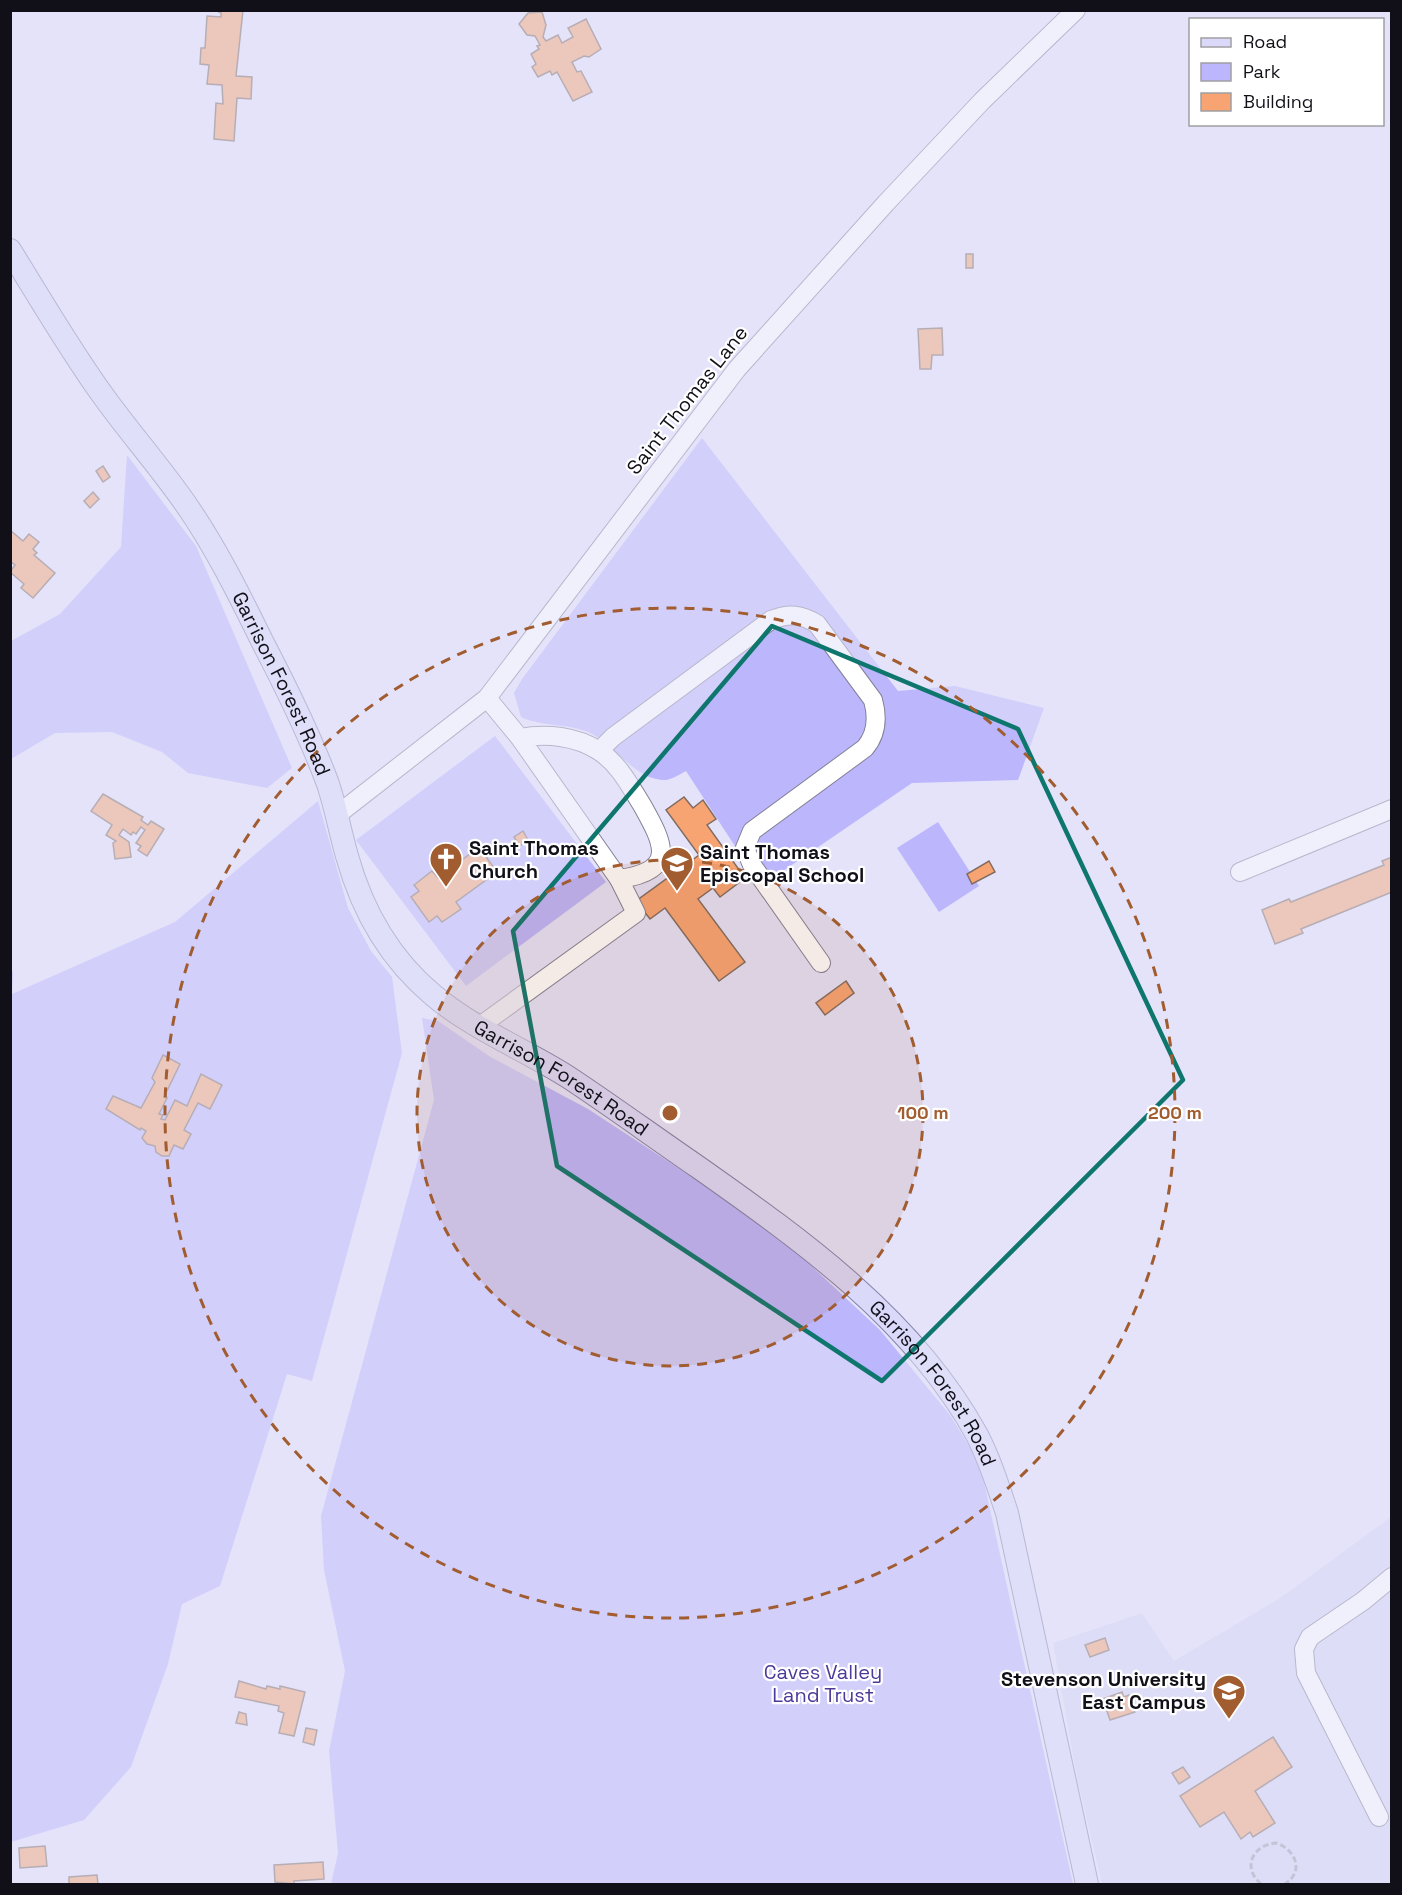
<svg xmlns="http://www.w3.org/2000/svg" width="1402" height="1895" viewBox="0 0 1402 1895" font-family="'Space Grotesk',sans-serif">
<style>
.built{fill:#d8d6f4}
.green{fill:#bcb6fd;fill-rule:evenodd}
.building{fill:#f7a472;stroke:#806c61;stroke-width:1.5}
.lines{fill:none;stroke-linecap:round;stroke-linejoin:round}
.minor-casing{stroke:#828196;stroke-width:20}
.major-casing{stroke:#8582a8;stroke-width:24}
.path{stroke:#9d9cae;stroke-width:3;stroke-dasharray:6 3;stroke-linecap:butt}
.minor{stroke:#fff;stroke-width:18}
.major{stroke:#dbd9fa;stroke-width:22}
.marked{fill:none;stroke:#0f766e;stroke-width:4.5;stroke-linejoin:round}
.ring{fill:none;stroke:#a15c2f;stroke-width:3;stroke-dasharray:10 8}
.labels{text-anchor:middle;dominant-baseline:central;stroke-width:4.5;stroke-linejoin:round;paint-order:stroke}
.street-label{font-size:20px;fill:#111018;stroke:#fff}
.poi-label{font-size:20px;font-weight:bold;fill:#111018;stroke:#fff;text-anchor:start}
.park-label{font-size:20px;fill:#4d3998;stroke:#fff}
.centre{fill:#a15c2f;stroke:#fff;stroke-width:3}
.ring-label{font-size:18px;text-anchor:middle;font-weight:bold;fill:#a15c2f;stroke:#fff;stroke-width:4.5;stroke-linejoin:round;paint-order:stroke}
</style>
<rect width="100%" height="100%" fill="#e4e3fa"/>
<path class="built" d="M1391,1517V1884H1102L1077,1778L1053,1643L1142,1613L1174,1661L1280,1598Z"/>
<g class="green">
<path d="M702,438L898,691L955,686L1044,708L1018,780L912,783L761,886L686,771C680,774 671,780 665,780C634,780 615,744 588,732C566,723 542,727 521,717L514,693L522,679Z"/>
<path d="M127,455L196,546L292,768L267,788L188,773L162,752L112,732L55,733L11,759V641L60,614L121,547Z"/>
<path d="M495,736L606,882L466,986L356,840ZM478,847L456,902L460,909L442,922L437,916L429,921L411,898L419,891L414,884L432,871L438,878Z"/>
<path d="M318,801L348,908L371,951L392,977L402,1053L312,1381L287,1374L220,1586L182,1604L168,1664L131,1767L84,1820L11,1842V970L13,972L12,994L175,922Z"/>
<path d="M938,822L979,886L939,912L897,848Z"/>
<path d="M422,1018L438,1021L489,1056L588,1109L773,1230L880,1330L950,1415L980,1464L1073,1884H331L338,1853L329,1751L345,1671L324,1570L321,1516L434,1100Z"/>
</g>
<g class="building">
<path d="M215,10H243L236,76L252,77L251,99L237,98L234,141L214,139L216,103L223,104L222,85L207,84L209,65L200,64L201,48H205L207,16L221,17V13Z"/>
<path d="M542,12L546,25L543,37L546,41L558,35L562,43L573,37L568,28L586,19L601,49L589,57L584,56L572,62L577,72L581,71L592,92L573,101L557,72L552,75L550,71L538,77L532,67L536,64L531,54L539,49L537,46L540,45L535,36L527,35L519,24L528,13Z"/>
<rect x="966" y="254" width="7" height="14"/>
<path d="M942,328L943,355H932L931,369H920L918,329Z"/>
<path d="M103,466L110,477L103,482L96,471Z"/>
<path d="M93,492L99,499L90,508L84,501Z"/>
<path d="M10,530L23,541L29,534L39,542L33,549L37,553L34,555L55,573L33,598L21,588L24,584L10,572L15,565L10,561Z"/>
<path d="M103,794L143,817L141,820L148,825L151,821L164,829L147,856L138,850L141,846L136,843L145,830L141,827L136,834L133,832L131,835L123,829L119,835L129,842L131,857L115,859L113,843L116,841L106,835L112,825L91,811Z"/>
<path d="M684,797L693,808L703,800L716,819L707,825L745,878L720,897L713,888L698,899L745,962L719,981L665,908L650,919L636,901L699,855L666,810Z"/>
<path d="M523,831L528,840L520,846L514,837Z"/>
<path d="M479,847L497,872L456,902L461,909L442,922L437,916L429,922L411,897L419,891L414,885L432,871L438,878Z"/>
<path d="M1392,857V892L1301,929L1303,933L1275,944L1262,910L1289,899L1291,902L1384,865L1382,861Z"/>
<path d="M989,861L995,872L972,884L967,874Z"/>
<path d="M846,981L854,993L825,1015L816,1003Z"/>
<path d="M163,1055L180,1064L164,1097L167,1098L159,1114L163,1115L161,1119L165,1120L175,1100L187,1106L201,1074L222,1085L210,1109L198,1103L184,1130L191,1134L183,1149L174,1145L169,1156H162L156,1152L155,1146L147,1144L142,1138L146,1131L141,1128L140,1130L106,1109L113,1096L141,1108L155,1082L152,1078Z"/>
<path d="M1105,1638L1109,1650L1090,1657L1085,1645Z"/>
<path d="M239,1681L266,1689L267,1686L280,1689V1686L305,1692L294,1736L279,1733L284,1713L278,1711L279,1706L235,1697Z"/>
<path d="M1122,1692L1124,1697L1129,1695L1135,1712L1110,1720L1103,1699Z"/>
<path d="M239,1712L246,1714L247,1725L236,1723Z"/>
<path d="M306,1728L317,1730L314,1745L303,1742Z"/>
<path d="M1273,1737L1292,1767L1255,1791L1275,1823L1253,1837L1250,1832L1241,1839L1224,1812L1200,1827L1180,1796Z"/>
<path d="M1183,1767L1190,1777L1179,1784L1172,1773Z"/>
<path d="M45,1846L47,1866L20,1868L19,1848Z"/>
<path d="M323,1862L324,1879L294,1881V1884L275,1882L274,1865Z"/>
<path d="M97,1875L98,1884H69V1877Z"/>
</g>
<g class="lines">
<g class="minor-casing">
<g id="minor">
<path d="M487,698L520,738L619,879C678,871 664,844 642,805C630,786 619,764 599,751C576,736 546,733 520,738"/>
<path d="M599,751L613,737L771,620C789,613 801,614 817,624L873,700C878,718 877,734 865,748L752,831L745,848L752,865L821,963"/>
<path d="M337,815L487,698L737,369L886,203L982,101L1076,10"/>
<path d="M1240,872L1392,809"/>
<path d="M480,1026L636,913L619,879"/>
<path d="M1379,1817L1306,1673L1304,1649L1310,1637L1363,1601L1392,1577"/>
</g>
</g>
<g class="major-casing">
<g id="major">
<path id="s1" d="M10,250C41,300 70,350 104,397C130,433 160,467 185,503C215,546 239,594 262,641C286,687 310,735 328,784C336,808 340,832 347,856C362,910 390,959 433,995C473,1029 524,1049 568,1077C612,1106 654,1137 698,1167C803,1241 914,1320 977,1435C990,1460 998,1486 1007,1513L1087,1884"/>
</g>
</g>
<path class="path" d="M1261,1884C1242,1868 1252,1845 1276,1843C1295,1849 1305,1871 1285,1884"/>
<use href="#minor" class="minor"/>
<use href="#major" class="major"/>
</g>
<path d="M0 0H1402V1895H0ZM772,626L1018,729L1183,1080L882,1381L557,1166L513,931Z" fill="#e4e3fa" fill-opacity=".55" fill-rule="evenodd"/>
<path class="marked" d="M772,626L1018,729L1183,1080L882,1381L557,1166L513,931Z"/>
<circle cx="670" cy="1113" r="253" fill="#a15c2f" fill-opacity=".12"/>
<g class="ring">
<circle cx="670" cy="1113" r="253"/>
<circle cx="670" cy="1113" r="505"/>
</g>
<defs>
<g id="church-pin" transform="scale(1.725)"><path d="M0 17L-7.5 6A9.5 9.5 0 1 1 7.5 6Z" fill="#a15c2f" stroke="#fff"/><path d="M-1.2-6h2.4v3.5h3.3v2.4h-3.3V6h-2.4V-.1h-3.3v-2.4h3.3Z" fill="#fff"/></g>
<g id="school-pin" transform="scale(1.725)"><path d="M0 17L-7.5 6A9.5 9.5 0 1 1 7.5 6Z" fill="#a15c2f" stroke="#fff"/><path d="M0-5L7-2L0 1L-7-2ZM-4 1L0 2.5L4 1V4Q0 6-4 4Z" fill="#fff"/></g>
<g id="university-pin" transform="scale(1.725)"><path d="M0 17L-7.5 6A9.5 9.5 0 1 1 7.5 6Z" fill="#a15c2f" stroke="#fff"/><path d="M0-5L7-2L0 1L-7-2ZM-4 1L0 2.5L4 1V4Q0 6-4 4Z" fill="#fff"/></g>
</defs>
<g fill-rule="evenodd">
<use href="#church-pin" x="446" y="859"/>
<use href="#school-pin" x="677" y="863"/>
<use href="#university-pin" x="1229" y="1691"/>
</g>
<g class="labels">
<g class="street-label">
<text transform="translate(687 400) rotate(-52)">Saint Thomas Lane</text>
<text stroke="none"><textPath href="#s1" startOffset="513">Garrison Forest Road</textPath></text>
<text stroke="none"><textPath href="#s1" startOffset="1017">Garrison Forest Road</textPath></text>
<text stroke="none"><textPath href="#s1" startOffset="1503">Garrison Forest Road</textPath></text>
</g>
<g class="poi-label">
<text x="469" y="848">Saint Thomas<tspan x="469" dy="23">Church</tspan></text>
<text x="700" y="852">Saint Thomas<tspan x="700" dy="23">Episcopal School</tspan></text>
<text x="1206" y="1679" text-anchor="end">Stevenson University<tspan x="1206" dy="23">East Campus</tspan></text>
</g>
<g class="park-label">
<text x="823" y="1672">Caves Valley<tspan x="823" dy="23">Land Trust</tspan></text>
</g>
</g>
<circle cx="670" cy="1113" r="9" class="centre"/>
<g class="ring-label">
<text x="923" y="1119">100 m</text>
<text x="1175" y="1119">200 m</text>
</g>
<rect width="1402" height="1895" fill="none" stroke="#111018" stroke-width="24"/>
<rect x="1189" y="18" width="195" height="108" fill="#ffffff" stroke="#a09fa3" stroke-width="1.5"/>
<rect x="1201" y="38" width="30" height="9" fill="#dbd9fa" stroke="#a09fa3" stroke-width="1.5"/>
<text x="1243" y="48" font-size="18" fill="#111018">Road</text>
<rect x="1201" y="63" width="30" height="18" fill="#bcb6fd" stroke="#a09fa3" stroke-width="1.5"/>
<text x="1243" y="78" font-size="18" fill="#111018">Park</text>
<rect x="1201" y="93" width="30" height="18" fill="#f7a472" stroke="#a09fa3" stroke-width="1.5"/>
<text x="1243" y="108" font-size="18" fill="#111018">Building</text>
</svg>
